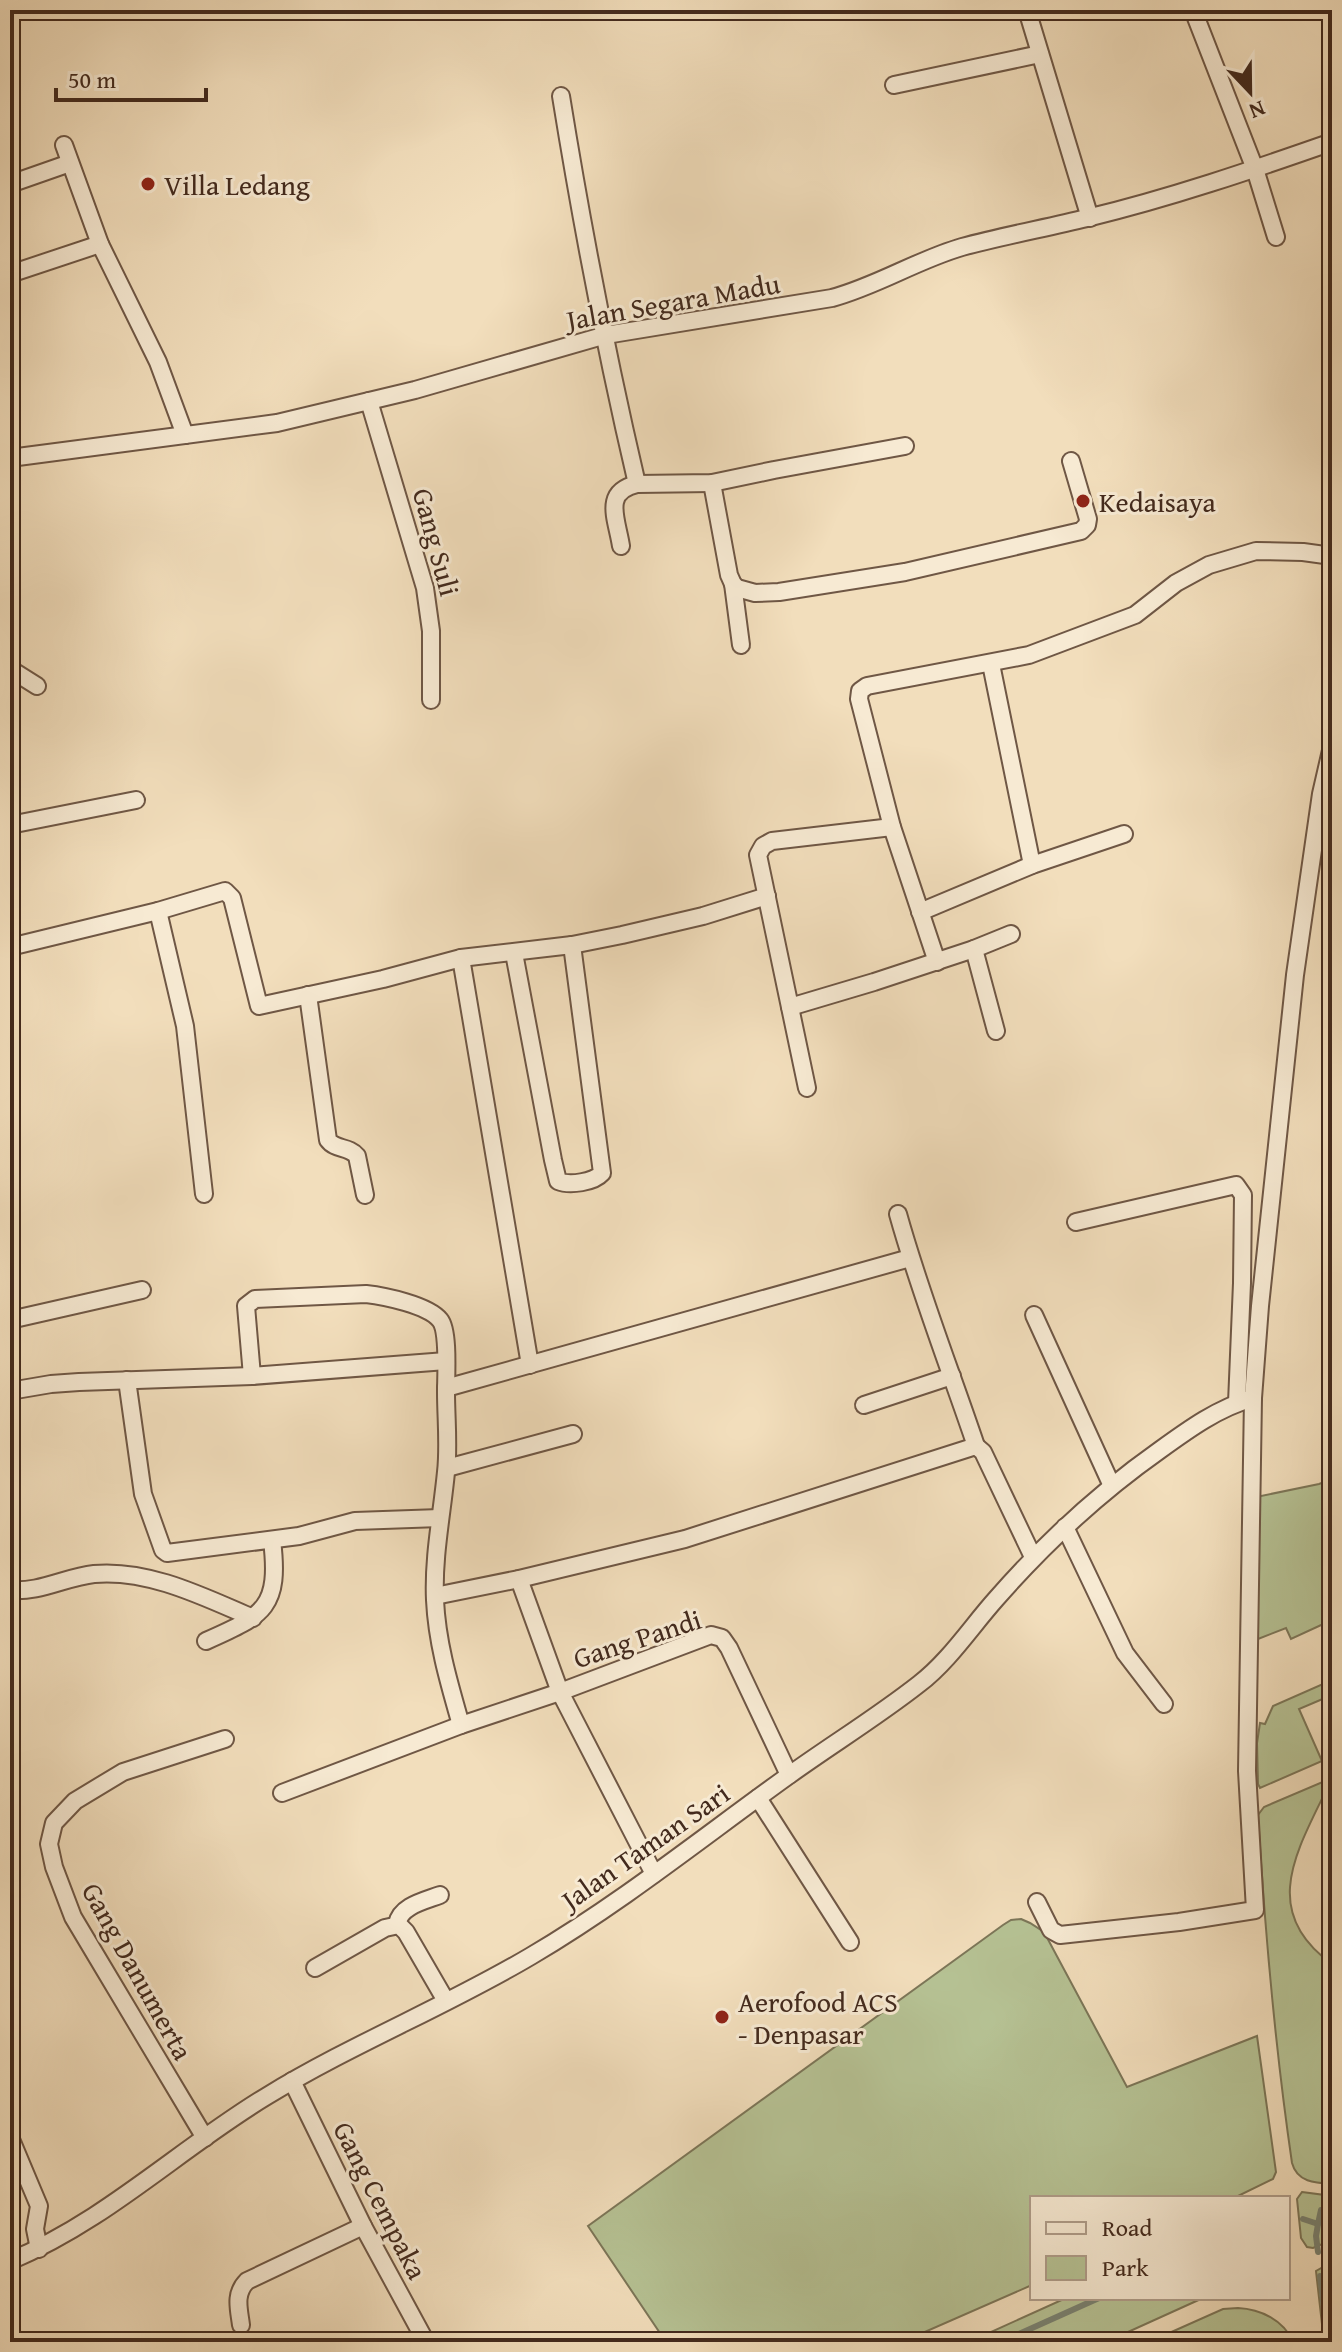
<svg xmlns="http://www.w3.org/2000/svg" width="1342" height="2352" viewBox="0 0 1342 2352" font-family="'Gentium Book Plus',serif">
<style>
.green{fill:#b6c294;stroke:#7c7658;stroke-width:2}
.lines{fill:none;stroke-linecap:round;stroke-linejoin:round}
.stream{stroke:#798272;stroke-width:6}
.street-casing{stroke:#6f5745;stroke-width:20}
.street{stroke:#f7ead3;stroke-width:16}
.poi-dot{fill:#8f2418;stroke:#f7ead3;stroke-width:3}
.labels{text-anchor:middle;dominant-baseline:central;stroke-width:6;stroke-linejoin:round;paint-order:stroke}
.poi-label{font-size:28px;fill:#432a1d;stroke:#f7ead3;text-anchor:start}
.street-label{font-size:28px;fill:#432a1d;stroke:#f7ead3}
</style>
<rect width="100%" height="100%" fill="#f2debc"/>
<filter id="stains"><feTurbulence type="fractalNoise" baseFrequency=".0025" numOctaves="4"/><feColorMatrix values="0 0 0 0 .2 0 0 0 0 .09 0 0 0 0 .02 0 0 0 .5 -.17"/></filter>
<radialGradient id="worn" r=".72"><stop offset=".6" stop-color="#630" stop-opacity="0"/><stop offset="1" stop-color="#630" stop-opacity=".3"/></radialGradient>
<g class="green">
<path d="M1332,1479V1620L1291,1639L1286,1628L1258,1639L1256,1497L1319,1484Z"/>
<path d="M1332,1680V1695L1299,1709L1322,1761L1260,1788L1258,1784L1257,1743L1260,1723L1265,1724L1273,1706Z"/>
<path d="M1332,1778C1301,1845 1255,1909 1332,1964V2184C1315,2183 1297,2182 1292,2163C1275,2047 1265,1932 1258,1815L1264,1807Z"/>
<path d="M1021,1919L1030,1923L1044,1932L1127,2087L1257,2036L1276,2172L1273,2179L1234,2198H1032V2285L902,2342H666L588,2226L1003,1925L1011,1920Z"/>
<path d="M1302,2192L1332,2196V2240L1313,2248L1307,2247L1301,2238L1297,2199Z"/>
<path d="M1332,2262V2342H1324L1316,2271Z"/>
<path d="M1066,2298H1203L1106,2342H969Z"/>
<path d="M1238,2308C1260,2309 1284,2320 1293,2342H1149L1223,2309Z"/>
</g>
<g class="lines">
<g class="stream">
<path d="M1326,2185L1332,2158"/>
<path d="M1303,2219L1318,2224L1321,2210"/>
<path d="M1318,2252L1316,2236L1318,2224"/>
<path d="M1320,2276L1328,2342"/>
<path d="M1001,2342L1099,2298"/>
</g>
<g class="street-casing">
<g id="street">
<path d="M1027,10L1090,218"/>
<path d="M1193,10L1255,169L1276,237"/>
<path d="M894,85L1040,54"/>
<path d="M561,96C582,226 607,356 637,484"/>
<path d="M64,145L100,244L158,362L185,435"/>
<path d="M10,184L70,163"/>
<path d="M10,274L100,244"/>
<path d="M369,401L425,588L431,631V700"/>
<path d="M10,458L277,423L415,390L606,335L832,298C877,286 917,260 962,247C1003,236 1046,228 1087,218C1170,198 1252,170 1332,142"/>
<path d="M712,483L729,575L733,584L737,588L755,593L779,592L905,572L1081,531L1087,525L1088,519L1071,461"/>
<path d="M621,546C617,519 602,492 637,484L712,483L774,470L905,446"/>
<path d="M733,584L741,645"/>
<path d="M991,664L1032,865"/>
<path d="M10,669L37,686"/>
<path d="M10,825L136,800"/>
<path d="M158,911L185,1026L204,1194"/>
<path d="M920,912L1032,865L1124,834"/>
<path d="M10,947L158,911L225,891L232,898L259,1006L383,979L461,958L572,945L622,935L703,916L767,896"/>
<path d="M514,953L553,1160L558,1181C570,1186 594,1182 602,1173L572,945"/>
<path d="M461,958L530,1365"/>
<path d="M937,962L892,827L859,699L860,691L867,686L1029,655L1135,615L1176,583L1209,565L1256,551L1303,552L1332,556"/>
<path d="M308,995L328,1140C335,1150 349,1146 357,1156L365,1195"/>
<path d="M790,1007L874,982L974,949"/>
<path d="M996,1031L974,949L1011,934"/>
<path d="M807,1088L758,855L763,846L772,841L892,827"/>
<path d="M898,1214C920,1293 950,1369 976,1446"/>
<path d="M1076,1222L1236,1185L1243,1195L1242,1283L1237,1403"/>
<path d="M1034,1315L1112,1486"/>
<path d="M10,1320L142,1290"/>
<path d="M252,1376L246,1306L255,1299L366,1294C384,1296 428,1305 440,1320C449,1331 446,1376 446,1392C446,1418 449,1446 446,1472C442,1514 433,1557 435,1600C437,1643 449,1683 461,1725"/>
<path d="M127,1380L143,1494L163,1550L167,1553L299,1536L355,1521L440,1518"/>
<path d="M446,1388L910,1258"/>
<path d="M10,1391L51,1384L79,1382L252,1376L446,1361"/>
<path d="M864,1405L952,1376"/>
<path d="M447,1468L573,1434"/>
<path d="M1065,1527L1125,1653L1164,1704"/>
<path d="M519,1579L560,1692L654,1874"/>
<path d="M10,1590C39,1593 66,1577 94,1574C149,1569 204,1597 253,1618"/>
<path d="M435,1596L519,1579L685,1539L976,1446L983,1452L1033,1557"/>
<path d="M206,1641C265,1615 280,1607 272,1540"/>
<path d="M282,1793L461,1725L560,1692L711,1635L722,1638L729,1648L789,1775"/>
<path d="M758,1798L850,1942"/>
<path d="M1037,1902L1051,1930L1060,1935L1179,1922L1255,1910L1247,1771L1253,1398L1260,1306L1295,975L1321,794L1332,746"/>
<path d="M397,1924C400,1906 424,1901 440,1895"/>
<path d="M315,1968L385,1928L399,1925L406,1932L446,2001"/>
<path d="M292,2081L363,2226L426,2342"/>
<path d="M10,2137L39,2206L35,2229L39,2249"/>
<path d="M205,2138L73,1917L54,1867L49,1844L54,1823L75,1801L123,1772L225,1739"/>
<path d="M10,2261C106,2221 179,2149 267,2096C352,2044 445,2007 531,1956C621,1903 703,1837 788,1776C831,1745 877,1717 919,1684C949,1661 971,1627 996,1599C1045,1543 1099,1493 1160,1450C1189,1429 1218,1408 1253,1398"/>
<path d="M241,2325C239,2309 234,2294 247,2281L363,2226"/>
</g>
</g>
<use href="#street" class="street"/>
</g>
<g class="poi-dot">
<circle cx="148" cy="184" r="8"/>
<circle cx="1083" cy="501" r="8"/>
<circle cx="722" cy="2017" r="8"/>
</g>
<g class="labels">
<g class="poi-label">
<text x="164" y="184">Villa Ledang</text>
<text x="1099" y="501">Kedaisaya</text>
<text x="738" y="2001">Aerofood ACS<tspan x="738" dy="32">- Denpasar</tspan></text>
</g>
<g class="street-label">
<text transform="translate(673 301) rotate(-10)">Jalan Segara Madu</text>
<text transform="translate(437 542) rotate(75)">Gang Suli</text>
<text transform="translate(637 1638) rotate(-18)">Gang Pandi</text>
<text transform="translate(645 1846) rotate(-35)">Jalan Taman Sari</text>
<text transform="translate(138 1971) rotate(61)">Gang Danumerta</text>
<text transform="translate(381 2200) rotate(63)">Gang Cempaka</text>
</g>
</g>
<rect width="1342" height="2352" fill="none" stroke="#f2debc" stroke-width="40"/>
<rect x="12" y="12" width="1318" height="2328" fill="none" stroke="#432a1d" stroke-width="4"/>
<rect x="20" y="20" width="1302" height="2312" fill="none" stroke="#432a1d" stroke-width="2"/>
<rect x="1030" y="2196" width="260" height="104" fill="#f7ead3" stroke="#af9d8a" stroke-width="2"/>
<rect x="1046" y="2222" width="40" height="12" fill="#f7ead3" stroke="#af9d8a" stroke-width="2"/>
<text x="1102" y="2236" font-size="24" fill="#432a1d">Road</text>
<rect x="1046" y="2256" width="40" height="24" fill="#b6c294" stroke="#af9d8a" stroke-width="2"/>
<text x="1102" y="2276" font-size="24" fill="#432a1d">Park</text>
<g transform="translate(1250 92) rotate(158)" stroke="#f7ead3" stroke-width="6" paint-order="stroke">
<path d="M0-6L14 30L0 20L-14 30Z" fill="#432a1d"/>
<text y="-12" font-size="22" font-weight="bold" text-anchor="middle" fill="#432a1d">N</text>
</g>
<path d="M56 88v12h150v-12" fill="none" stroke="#432a1d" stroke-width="4"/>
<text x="68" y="88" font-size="24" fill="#432a1d" stroke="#f7ead3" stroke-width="6" paint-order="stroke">50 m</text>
<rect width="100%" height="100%" filter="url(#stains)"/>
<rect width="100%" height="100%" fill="url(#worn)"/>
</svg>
